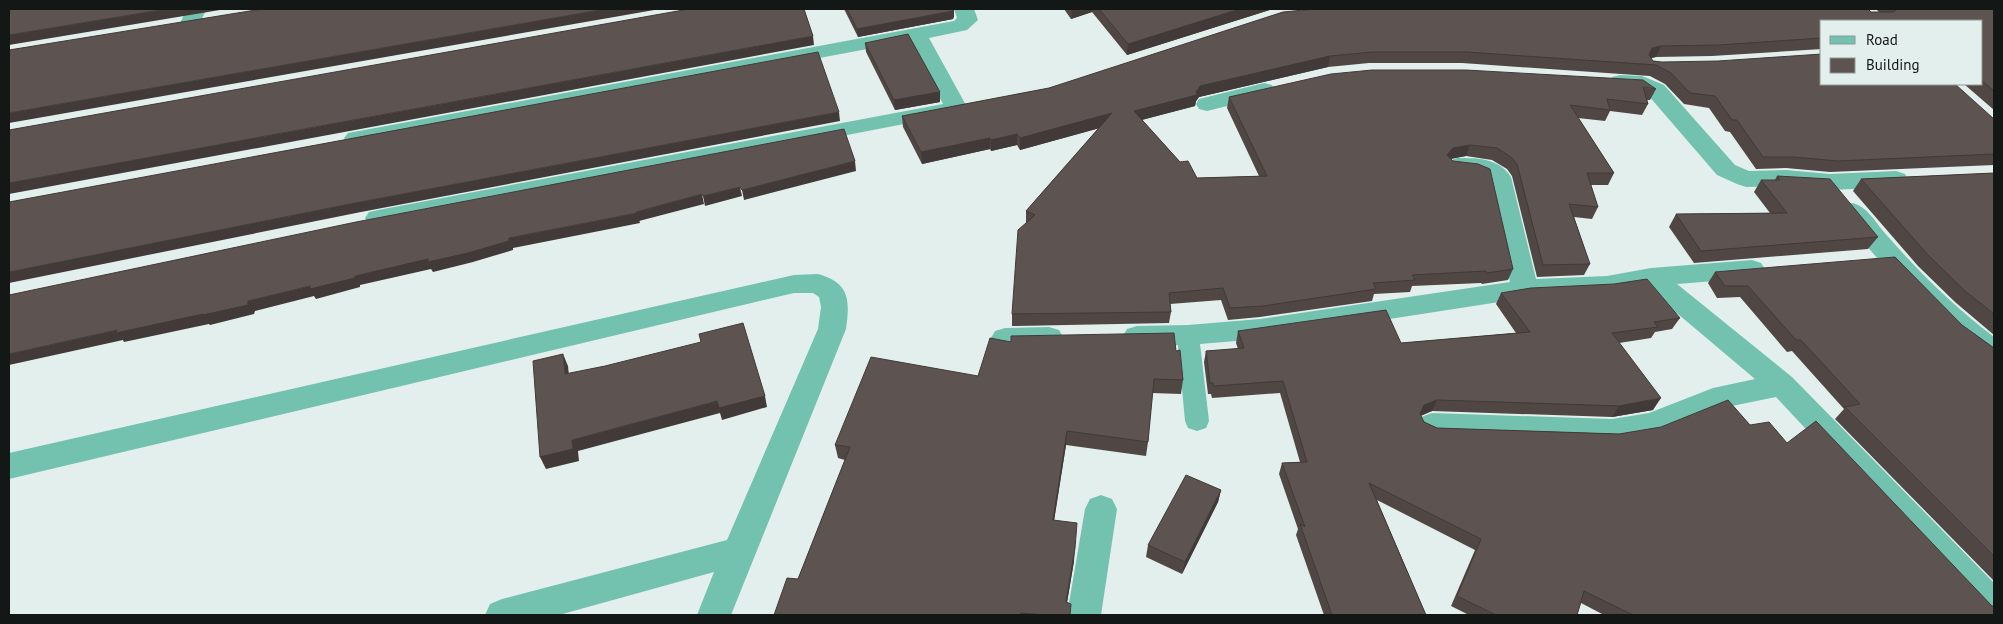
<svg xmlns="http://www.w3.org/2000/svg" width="2003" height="624" viewBox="0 0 2003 624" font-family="'PT Sans',sans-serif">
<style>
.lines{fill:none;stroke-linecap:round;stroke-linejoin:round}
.service{fill:#73c2af;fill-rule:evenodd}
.minor{fill:#73c2af;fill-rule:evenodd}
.wall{fill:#504745}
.shaded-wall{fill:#413a38}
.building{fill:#5d5350;stroke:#413a38}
</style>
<rect width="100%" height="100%" fill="#e3efec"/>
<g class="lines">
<path class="service" d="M1188,327L1196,329L1199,335L1209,421L1206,428L1197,431L1188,428L1185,421L1177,335L1180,329Z"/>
<g class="minor">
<path d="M187,9H207L197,27L190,29L183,27L180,23Z"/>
<path d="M954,9H974L978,20L967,30L929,38L967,107L964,112L956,114L950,112L948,115L940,117L378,226L369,224L365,218L369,212L378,210L943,104L910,41L356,145L348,143L344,138L348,133L954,21L957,18Z"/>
<path d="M1620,75L1642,76L1664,85L1735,165L1749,171L1786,170L1830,174L1896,171L1905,174L1908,179L1905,184L1896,187L1830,190L1786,186L1746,187L1737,184L1717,175L1648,95L1638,89L1612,87L1609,82L1612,77Z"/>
<path d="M1264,83L1272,85L1275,90L1272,95L1207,111L1199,109L1196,104L1199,99Z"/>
<path d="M1457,158C1478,158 1499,158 1511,177L1536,279L1607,276L1651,268L1752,260L1761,263L1765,269L1761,275L1752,278L1677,284L1792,377L1994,583V615H1980L1776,397L1727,407L1652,437L1612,443L1432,437L1421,433L1417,425L1421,417L1432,413L1612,419L1649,413L1713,388L1755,379L1646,287L1607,294L1525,298L1260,339L1188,345L1137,346L1127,343L1123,336L1127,329L1137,326L1188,325L1260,319L1510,282L1487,179C1476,170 1462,175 1449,171L1445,166L1449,161Z"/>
<path d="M1853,203C1867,207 1874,220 1883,231C1917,270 1953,306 1994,337V363C1957,352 1863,246 1840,211L1844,205Z"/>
<path d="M818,274C850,283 850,300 846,329L731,615H697L714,572L559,615H485L490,604L502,599L727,540L818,329L821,307L819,297L813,293H794L9,479V453L794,275Z"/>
<path d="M1049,327L1059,330L1063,337L1059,344C1040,350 1014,351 995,345L991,338L995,331L1005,328Z"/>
<path d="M1101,495L1112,499L1117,509L1101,615H1067L1085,509L1090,499Z"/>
</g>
</g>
<g class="wall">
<path d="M844,9H954V16L953,19L858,37Z"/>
<path d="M1064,9H1273L1127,55L1092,12L1071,19Z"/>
<path d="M1314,9L1871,12H1879L1876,9H1994V110L1964,84H1982V21H1822V49L1712,56L1656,57L1651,58L1653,61L1994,119V165L1830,172L1786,168L1756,169L1730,132L1725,131L1709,108L1684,104L1665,84L1650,76L1462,63H1369L1328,67L1199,97L1196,101L1195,106L1142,120L1180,162L1197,178L1259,176L1227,108L1229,97L1466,70L1656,89L1650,100H1647L1648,104L1642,115L1610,111L1605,121L1578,118L1614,173L1608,185H1591L1598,207L1592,219L1574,217L1590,264L1584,275L1537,277L1512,176L1507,169L1492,160L1466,156L1451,159L1513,269L1508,280L1482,284L1481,283L1412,286L1410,292L1374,294L1372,301L1260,317L1228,320L1221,300L1170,304L1171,312L1169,323L1012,326V314L1026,223V211L1099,128L1020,150L1017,145L991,151L990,149L922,164L903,127L902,116L1049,88Z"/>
<path d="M865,43L940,92V102L895,110L866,52Z"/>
<path d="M1994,173V335L1955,302L1918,266L1853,191L1861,179Z"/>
<path d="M1777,176L1878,237L1868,249L1694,263L1669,227L1676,214L1770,213L1754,192L1761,180H1775Z"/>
<path d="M1715,272L1962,325L1994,348V581L1835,419L1844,409L1792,351L1787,352L1740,297L1717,298L1708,283Z"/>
<path d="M1501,293L1680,318L1672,329L1655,332L1651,338L1619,343L1653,410L1612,417L1432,411L1421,416L1424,422L1437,428L1619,434L1750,425L1787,443L1992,606L1994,615H1604L1581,603L1577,615H1469L1451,606L1475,550L1377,500L1426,615H1324L1296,535L1298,529L1279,474L1282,463L1300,462L1280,393L1212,398L1211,394H1208L1204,362L1206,351L1238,349L1236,343L1238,331L1401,343L1516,333L1496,304Z"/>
<path d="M1011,342L1176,351L1183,380L1181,394L1152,393L1148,442L1146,456L1066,445L1054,520L1074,561L1067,602L1070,615H774L798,579L845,460L838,458L835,445L978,376Z"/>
<path d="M1221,490L1218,502L1182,574L1146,557L1148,545Z"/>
</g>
<g class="shaded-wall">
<path d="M167,9H226L9,45V35Z"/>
<path d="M606,9H660L9,123V113Z"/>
<path d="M954,9V16L953,19L858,37L857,29Z"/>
<path d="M1072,9H1093L1092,12L1071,19Z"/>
<path d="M1240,9H1273L1127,55L1128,44Z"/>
<path d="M813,36L814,45L9,194V183Z"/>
<path d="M1661,46L1656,57L1646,59L1652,48Z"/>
<path d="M1330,56L1328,67L1199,97L1196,101L1195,106L1133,122L1134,111L1196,92L1200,86Z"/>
<path d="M940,92V102L895,110L894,100Z"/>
<path d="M839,112L840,121L361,212L9,283V272L355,203Z"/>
<path d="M1112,113L1111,125L1020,150V138Z"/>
<path d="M1017,134V145L991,151V140Z"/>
<path d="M990,138V149L922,164L921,152Z"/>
<path d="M1470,145L1466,156L1449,159L1447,155L1453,148Z"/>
<path d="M855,161L856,171L744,200L742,190Z"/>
<path d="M740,187L742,196L705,206L703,196Z"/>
<path d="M702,194L704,204L639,221L636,212Z"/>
<path d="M637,213L640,223L513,248V250L473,262L433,272L431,269L360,285V287L316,299L314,296L255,311L254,314L210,325L209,324L124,342L123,340L9,365V354L248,301L310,286L355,276L509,238Z"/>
<path d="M563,354L568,366L570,386L565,374Z"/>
<path d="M765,396L767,407L722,420L720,413L578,451L579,461L546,469L540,457L572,440L717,401Z"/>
<path d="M1661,398L1653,410L1612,417L1619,406Z"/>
<path d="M1437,400L1432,411L1419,416L1424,405Z"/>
<path d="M1067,431L1066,445L1052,534L1053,520Z"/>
<path d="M1221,490L1218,502L1182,574L1185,562Z"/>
<path d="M1075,548L1074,561L1065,615L1066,602Z"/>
</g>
<g class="building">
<path d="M9,9H167L9,35Z"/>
<path d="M262,9H606L9,113V50Z"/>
<path d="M689,9H804L813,36L9,183V130Z"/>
<path d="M847,9H954L953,11L857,29Z"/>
<path d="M1099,9H1240L1128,44Z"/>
<path d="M1314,9H1868L1871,12H1894L1896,10L1895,9H1994V91L1982,81V21H1822V38L1718,45L1661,46L1652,48L1649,55L1653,61L1662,62L1718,61L1822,54V84H1955L1994,119V154L1838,161L1793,157H1763L1737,120H1732L1715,96L1690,93L1671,73L1656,65L1466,52H1372L1330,56L1200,86L1196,92L1197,95L1134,111L1180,162L1188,161L1197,178L1267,176L1229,97L1331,74L1372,70H1466L1643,80L1656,89L1643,87L1648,104L1607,99L1610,110L1570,105L1614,173H1587L1598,207L1569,204L1590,264L1543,265L1517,164L1511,157L1497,148L1470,145L1453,148L1447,155L1453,161L1478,164L1490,169L1513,269L1487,273L1486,271L1412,275L1415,280L1373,283L1376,289L1263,306L1230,308L1223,288L1169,293L1171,312L1012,314L1018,230L1035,215L1026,211L1112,113L1020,138L1017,134L991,140L990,138L921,152L902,116L1049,88L1283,12Z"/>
<path d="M908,34L940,92L894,100L865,43Z"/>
<path d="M818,52L839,112L355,203L9,272V202Z"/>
<path d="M844,129L855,161L742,190L740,187L703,196L702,194L636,212L637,213L509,238V241L468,253L428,262V259L355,276V278L310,289V286L248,301V305L203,315V314L116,333L117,330L9,354V295L356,222Z"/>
<path d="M1994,173V314L1965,291L1928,255L1861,179Z"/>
<path d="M1777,176L1830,179L1878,237L1701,251L1676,214L1787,213L1761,180H1780Z"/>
<path d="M1895,257L1962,325L1994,348V556L1845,407L1860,404L1801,340H1796L1748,286H1725L1715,272Z"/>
<path d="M1647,279L1680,318L1654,322L1658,327L1612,333L1661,398L1619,406L1437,400L1424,405L1420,414L1424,422L1437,428L1619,434L1661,427L1728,400L1750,425L1769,422L1787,443L1816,421L1992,606H1994V615H1633L1584,591L1577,615H1496L1457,596L1481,539L1369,483L1426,615H1332L1300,524L1305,527L1282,463L1307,462L1283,381L1214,386L1213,383H1210L1206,351L1244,348L1238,331L1386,310L1401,343L1530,332L1501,293L1531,288L1614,284Z"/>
<path d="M743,323L765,396L719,408L717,401L572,440L573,449L540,457L533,361L563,354L565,374L605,366L701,342L699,334Z"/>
<path d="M1174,333L1176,351L1180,350L1183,380L1154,379L1148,442L1067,431L1053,520L1077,523L1075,548L1066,602L1071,604L1070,615H1043L1021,613L1020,615H774L787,578L798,579L850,447L835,445L871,357L978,376L990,338L1011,342V336Z"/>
<path d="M1186,475L1221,490L1185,562L1148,545Z"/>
</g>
<rect width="2003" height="624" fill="none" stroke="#131716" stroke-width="20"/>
<rect x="1820" y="20" width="162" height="65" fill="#e3efec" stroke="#909996"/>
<rect x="1830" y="36" width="25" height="8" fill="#73c2af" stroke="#909996"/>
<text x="1866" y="45" font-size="15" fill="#131716">Road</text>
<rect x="1830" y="58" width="25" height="15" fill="#5d5350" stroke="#909996"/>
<text x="1866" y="70" font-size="15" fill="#131716">Building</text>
</svg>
